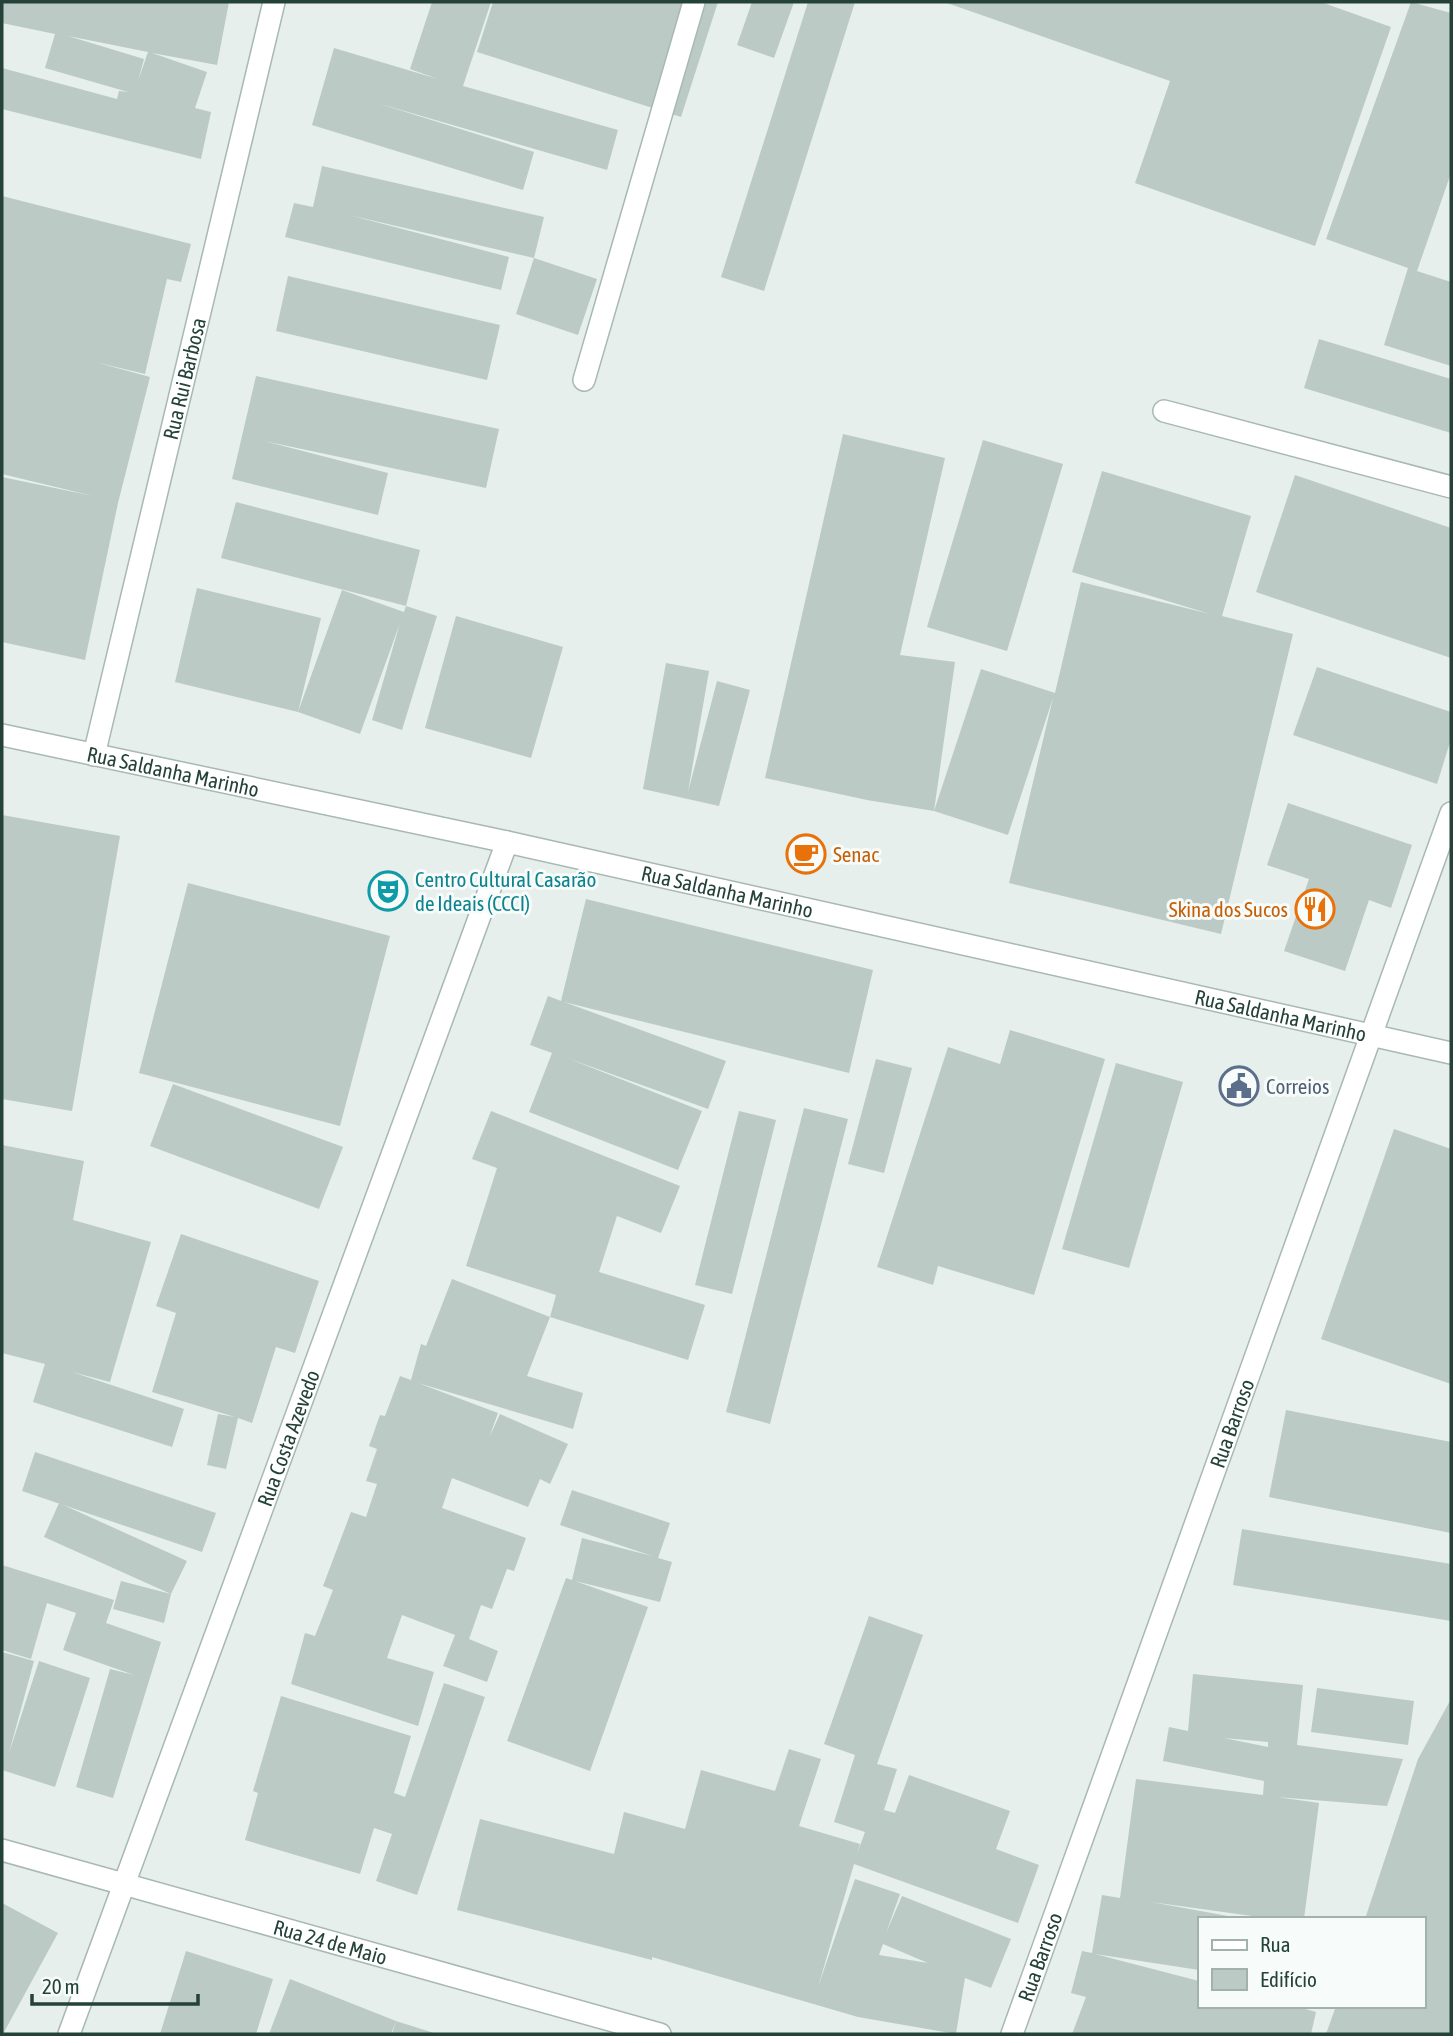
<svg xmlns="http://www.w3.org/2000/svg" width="1453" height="2036" viewBox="0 0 1453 2036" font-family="'Asap Condensed',sans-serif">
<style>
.building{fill:#bbcac4;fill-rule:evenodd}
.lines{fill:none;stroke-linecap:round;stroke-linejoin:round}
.lane-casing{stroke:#a8b8b2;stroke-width:24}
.street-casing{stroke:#a8b8b2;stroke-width:24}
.lane{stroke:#fff;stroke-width:21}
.street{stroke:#fff;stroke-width:21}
.labels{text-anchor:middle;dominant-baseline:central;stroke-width:6;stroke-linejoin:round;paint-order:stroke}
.street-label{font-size:21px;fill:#24423a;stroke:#f7fbf9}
.food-label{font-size:21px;fill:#c56008;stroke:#f7fbf9;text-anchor:start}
.culture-label{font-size:21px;fill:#0d838f;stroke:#f7fbf9;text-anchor:start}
.service-label{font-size:21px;fill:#4e5e75;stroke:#f7fbf9;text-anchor:start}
</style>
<rect width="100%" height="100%" fill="#e6efeb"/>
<g class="building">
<path d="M2,2H229L217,65L152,53L207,72L195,108L211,112L201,159L2,109V68L117,99L119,91L128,92L45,68L55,34L2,23ZM68,36L148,52L138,81L144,59Z"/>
<path d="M432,2H491L463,86L618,130L607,170L377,103L534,152L523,190L312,125L334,48L438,79L410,69Z"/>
<path d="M493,2H718L681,117L477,52Z"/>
<path d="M752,2H794L774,58L737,45Z"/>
<path d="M808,2H855L764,291L721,277Z"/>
<path d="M944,2H1321L1391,27L1315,246L1135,183L1170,81Z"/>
<path d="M1411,2L1451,13V173L1417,271L1451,282V366L1384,345L1408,268L1326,239Z"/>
<path d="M322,166L544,217L534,258L349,215L509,257L501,290L285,237L294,203L313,207Z"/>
<path d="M2,196L191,244L181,282L167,279L145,374L95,362L150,377L118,503L85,660L2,642V477L93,496L2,474Z"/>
<path d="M534,258L597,279L578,335L516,314Z"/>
<path d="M288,276L500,325L487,380L276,331Z"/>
<path d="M1319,339L1451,379V433L1304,388Z"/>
<path d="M256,376L499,429L486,488L264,441L388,473L378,515L232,479Z"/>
<path d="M843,434L945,458L900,655L955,662L934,811L981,669L1055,693L1081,582L1210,614L1072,572L1102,471L1251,516L1222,616L1293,634L1221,934L1009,883L1053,698L1008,835L934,811L867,800L765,778Z"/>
<path d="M983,440L1063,464L1007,651L927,627Z"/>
<path d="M1295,475L1451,528V658L1256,592Z"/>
<path d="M236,502L420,550L406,606L221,558Z"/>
<path d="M197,588L321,618L298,712L342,590L404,612L406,606L437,616L402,730L372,720L400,623L360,734L298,712L175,682Z"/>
<path d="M456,616L563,647L531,758L425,728Z"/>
<path d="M666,663L709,671L688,792L717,681L750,690L719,806L643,789Z"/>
<path d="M1317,667L1451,712V739L1437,784L1293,735Z"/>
<path d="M1288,803L1412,845L1391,908L1369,900L1345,971L1284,951L1309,879L1267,865Z"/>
<path d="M2,815L120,836L72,1111L2,1099Z"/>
<path d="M188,883L390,936L340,1126L139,1073Z"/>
<path d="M586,899L873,970L849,1073L564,1002L726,1061L708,1109L567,1058L702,1111L678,1170L529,1112L552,1053L530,1045L548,996L561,1001Z"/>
<path d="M1010,1030L1105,1059L1034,1295L938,1266L933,1285L877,1267L948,1047L1000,1064Z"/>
<path d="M876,1059L912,1068L884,1173L848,1164Z"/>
<path d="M1116,1063L1183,1082L1129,1268L1062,1249Z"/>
<path d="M173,1084L343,1147L319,1209L150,1146Z"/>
<path d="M804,1108L848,1119L770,1424L726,1412Z"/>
<path d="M491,1111L680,1186L661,1233L617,1216L599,1272L705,1305L688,1360L550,1317L556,1295L466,1266L497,1168L472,1159Z"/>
<path d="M739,1111L776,1120L732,1294L695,1285Z"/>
<path d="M1394,1129L1451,1149V1384L1321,1339Z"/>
<path d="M2,1145L84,1161L73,1220L151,1242L110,1382L72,1372L184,1409L172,1447L33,1402L45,1364L2,1353Z"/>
<path d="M181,1234L319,1281L295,1353L276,1347L252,1423L238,1418L226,1469L207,1465L218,1414L235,1417L152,1392L176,1313L156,1306Z"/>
<path d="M452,1279L550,1317L527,1376L583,1393L573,1429L418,1383L498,1413L489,1438L500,1414L568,1444L550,1484L540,1479L528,1507L452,1478L442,1508L526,1538L514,1571L507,1569L492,1609L481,1605L469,1639L498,1651L487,1682L443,1666L455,1635L402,1615L387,1658L434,1672L418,1726L291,1684L305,1633L315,1636L333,1590L323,1586L351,1512L366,1517L377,1484L366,1481L377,1449L369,1446L380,1415L385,1416L400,1376L411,1380L421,1344L426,1346Z"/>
<path d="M1286,1410L1451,1442V1533L1269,1497Z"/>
<path d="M35,1452L216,1513L202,1552L22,1491Z"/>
<path d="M572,1490L670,1523L658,1558L672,1562L660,1602L575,1581L648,1607L590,1771L507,1741L566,1578L572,1580L582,1538L652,1556L560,1525Z"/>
<path d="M59,1503L187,1561L171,1594L164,1623L113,1609L121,1581L171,1594L44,1537Z"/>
<path d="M1242,1529L1451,1564V1621L1233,1585Z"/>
<path d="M2,1565L114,1600L106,1623L161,1642L113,1798L76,1787L110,1669L134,1675L63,1650L76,1613L47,1603L31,1659L2,1650Z"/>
<path d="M869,1616L923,1635L877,1764L897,1769L884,1810L895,1813L909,1775L1010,1811L996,1849L1039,1865L1018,1923L854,1864L818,1987L855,1879L900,1894L886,1933L902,1896L1011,1939L991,1988L965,1978L956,2034L858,2017L652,1957V1960L457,1910L480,1819L614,1854L624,1812L685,1829L701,1770L775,1791L789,1749L821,1759L799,1826L860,1844L857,1854L865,1832L834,1822L855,1755L824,1744ZM883,1944L928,1963L879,1955Z"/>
<path d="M2,1652L34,1661L9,1753L39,1661L90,1678L55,1787L2,1770Z"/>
<path d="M1193,1674L1303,1685L1297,1745L1403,1759L1387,1806L1277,1797L1319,1803L1304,1919H1273L1151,1902L1228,1916V1919H1199V1970L1095,1954L1199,1981V2006H1295L1316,2012L1311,2034H1072L1086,1997L1071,1993L1082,1951L1092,1953L1102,1895L1120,1898L1136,1779L1263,1795L1264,1781L1163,1761L1169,1727L1188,1731ZM1224,1738L1268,1742V1747Z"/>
<path d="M444,1683L485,1697L417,1895L376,1881L392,1834L374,1828L360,1874L245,1840L258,1793L253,1791L281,1696L411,1736L394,1793L405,1797Z"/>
<path d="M1317,1688L1414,1701L1408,1745L1311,1732Z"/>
<path d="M1451,1699V2034H1326L1336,2006H1423V1919H1365L1418,1759Z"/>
<path d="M2,1903L58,1933L3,2034H2Z"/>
<path d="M186,1951L273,1979L256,2034H160Z"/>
<path d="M290,1979L396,2021L437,2034H392L396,2021L391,2034H269Z"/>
</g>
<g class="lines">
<g class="lane-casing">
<path id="lane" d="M584,380L694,2"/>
</g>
<g class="street-casing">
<g id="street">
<path d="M1164,411L1451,487"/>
<path id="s1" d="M2,735L507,842L1451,1053"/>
<path id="s2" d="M94,755L274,2"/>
<path id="s3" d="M2,1850L660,2034"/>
<path id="s4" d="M69,2034L507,842"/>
<path id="s5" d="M1012,2034L1451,813"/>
</g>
</g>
<use href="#lane" class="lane"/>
<use href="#street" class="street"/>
</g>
<defs>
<g id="cafe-ring" transform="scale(2.0125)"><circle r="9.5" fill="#f7fbf9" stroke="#e8710a" stroke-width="1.5"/><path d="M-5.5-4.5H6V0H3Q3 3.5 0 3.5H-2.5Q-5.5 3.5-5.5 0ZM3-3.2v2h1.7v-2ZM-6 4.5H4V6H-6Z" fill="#e8710a"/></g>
<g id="theatre-ring" transform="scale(2.0125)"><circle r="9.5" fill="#f7fbf9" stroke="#0f9aa8" stroke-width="1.5"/><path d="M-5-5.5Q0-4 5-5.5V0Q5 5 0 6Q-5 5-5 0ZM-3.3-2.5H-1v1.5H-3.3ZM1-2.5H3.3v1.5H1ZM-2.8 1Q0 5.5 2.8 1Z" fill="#0f9aa8"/></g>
<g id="restaurant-ring" transform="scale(2.0125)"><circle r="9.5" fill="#f7fbf9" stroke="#e8710a" stroke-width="1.5"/><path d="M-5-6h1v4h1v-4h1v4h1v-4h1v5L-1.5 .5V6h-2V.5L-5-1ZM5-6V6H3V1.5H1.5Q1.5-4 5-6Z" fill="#e8710a"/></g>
<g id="civic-ring" transform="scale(2.0125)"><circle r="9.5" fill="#f7fbf9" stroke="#5c6f8a" stroke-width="1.5"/><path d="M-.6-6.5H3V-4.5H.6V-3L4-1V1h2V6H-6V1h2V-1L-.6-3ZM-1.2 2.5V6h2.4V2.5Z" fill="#5c6f8a"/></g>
</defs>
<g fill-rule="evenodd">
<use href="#cafe-ring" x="806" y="854"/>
<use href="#theatre-ring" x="388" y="891"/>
<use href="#restaurant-ring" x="1315" y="909"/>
<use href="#civic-ring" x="1239" y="1086"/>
</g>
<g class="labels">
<g class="street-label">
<text stroke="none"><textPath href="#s2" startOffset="387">Rua Rui Barbosa</textPath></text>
<text stroke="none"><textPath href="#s1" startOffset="175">Rua Saldanha Marinho</textPath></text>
<text stroke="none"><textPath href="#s1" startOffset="742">Rua Saldanha Marinho</textPath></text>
<text stroke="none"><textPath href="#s1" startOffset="1309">Rua Saldanha Marinho</textPath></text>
<text stroke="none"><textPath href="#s5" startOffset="649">Rua Barroso</textPath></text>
<text stroke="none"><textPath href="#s4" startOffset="635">Rua Costa Azevedo</textPath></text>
<text stroke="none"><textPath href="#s3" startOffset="341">Rua 24 de Maio</textPath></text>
<text stroke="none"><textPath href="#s5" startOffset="82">Rua Barroso</textPath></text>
</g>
<g class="food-label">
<text x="833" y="854">Senac</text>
<text x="1288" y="909" text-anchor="end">Skina dos Sucos</text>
</g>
<g class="culture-label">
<text x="415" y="879">Centro Cultural Casarão<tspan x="415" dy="24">de Ideais (CCCI)</tspan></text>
</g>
<g class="service-label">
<text x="1266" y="1086">Correios</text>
</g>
</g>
<rect width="1453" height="2036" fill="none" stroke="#24423a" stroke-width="7"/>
<rect x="1198" y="1917" width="228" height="91" fill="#f7fbf9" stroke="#a3b1ad" stroke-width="2"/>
<rect x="1212" y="1940" width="35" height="10" fill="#ffffff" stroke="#a3b1ad" stroke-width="2"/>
<text x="1260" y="1952" font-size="21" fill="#24423a">Rua</text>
<rect x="1212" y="1969" width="35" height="21" fill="#bbcac4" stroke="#a3b1ad" stroke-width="2"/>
<text x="1260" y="1987" font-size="21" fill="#24423a">Edifício</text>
<path d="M32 1994v10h166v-10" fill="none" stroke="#24423a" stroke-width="3.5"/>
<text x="42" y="1994" font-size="21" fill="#24423a" stroke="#f7fbf9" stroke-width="5" paint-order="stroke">20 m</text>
</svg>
